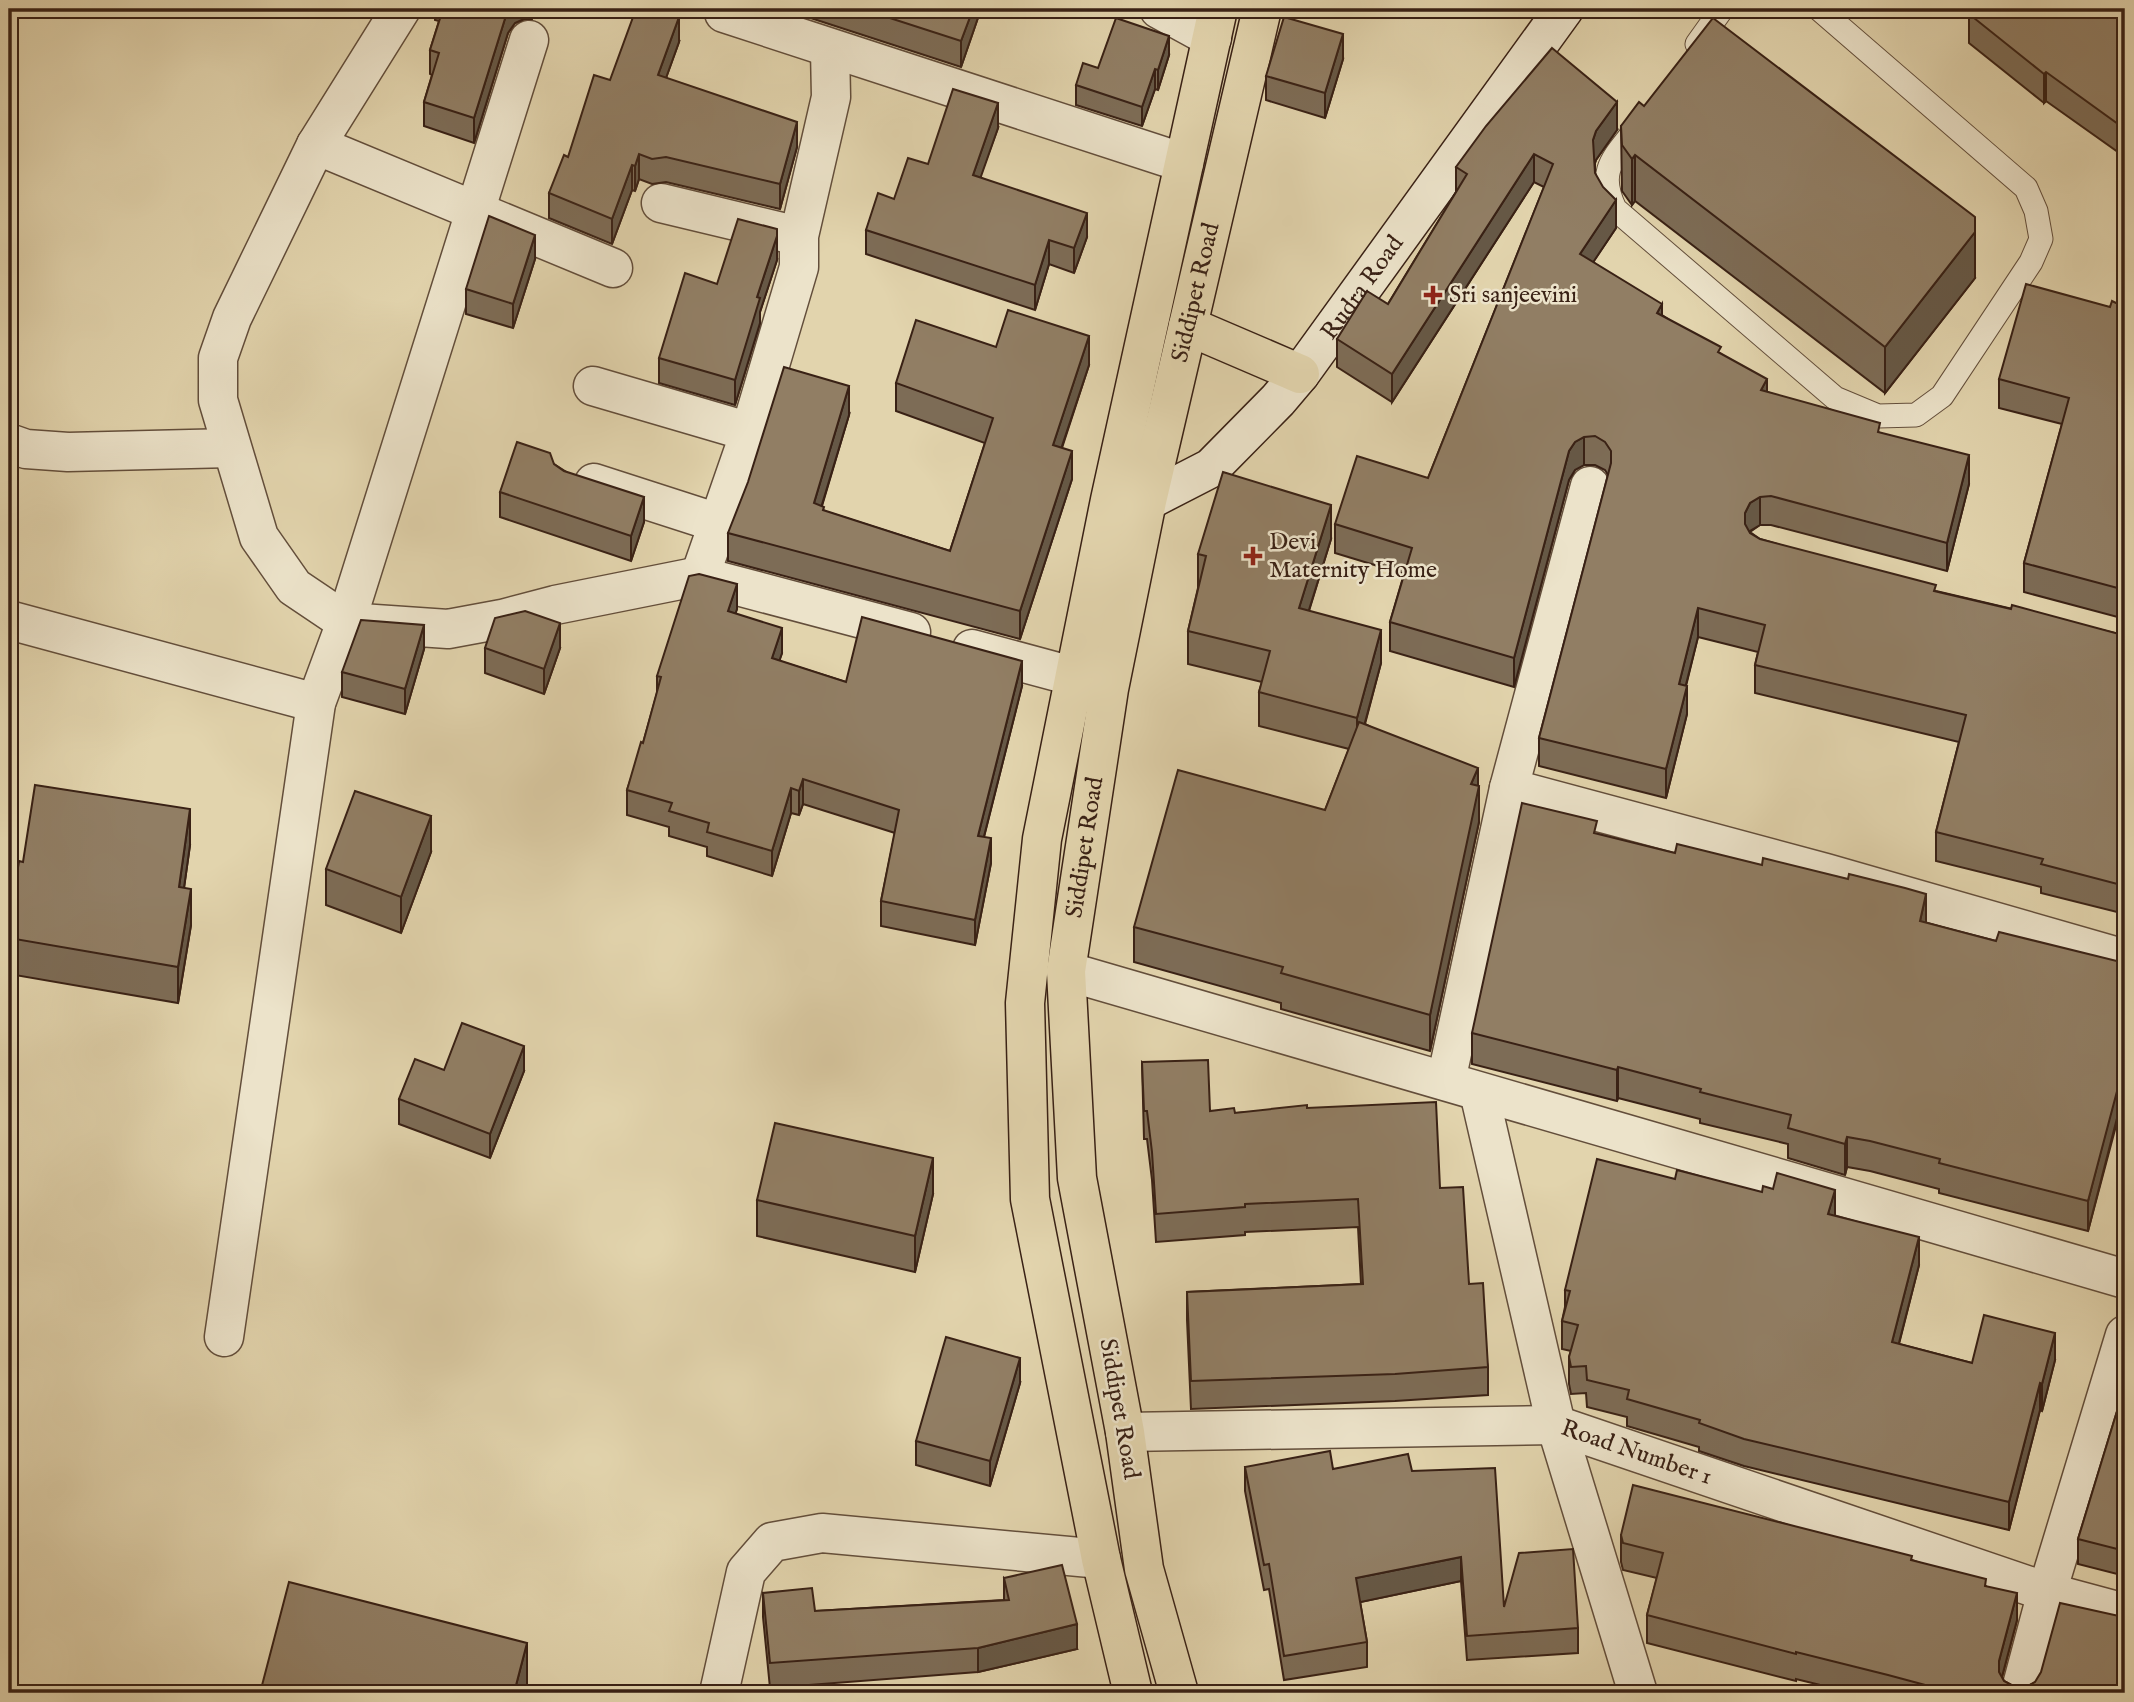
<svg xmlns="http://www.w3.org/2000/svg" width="2134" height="1702" viewBox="0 0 2134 1702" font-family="'IM FELL English',serif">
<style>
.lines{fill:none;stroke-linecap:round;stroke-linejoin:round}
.lane-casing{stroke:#634e3b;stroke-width:25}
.street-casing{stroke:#634e3b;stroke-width:41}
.secondary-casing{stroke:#392115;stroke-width:41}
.primary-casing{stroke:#392115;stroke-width:41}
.lane{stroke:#ece3ca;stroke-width:23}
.street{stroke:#ece3ca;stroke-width:38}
.secondary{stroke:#ece3ca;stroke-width:38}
.primary{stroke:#e2d4ad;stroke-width:38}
.wall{fill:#7d6c56;stroke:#392115;stroke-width:2}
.shaded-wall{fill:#665846;stroke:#392115;stroke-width:2}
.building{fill:#917e64;stroke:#392115;stroke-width:2}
.poi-dot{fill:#8f2418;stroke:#ece3ca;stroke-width:2.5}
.labels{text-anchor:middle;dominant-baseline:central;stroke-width:5;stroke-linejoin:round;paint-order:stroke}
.street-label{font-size:24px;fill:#392115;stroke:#ece3ca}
.poi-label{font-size:24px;fill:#392115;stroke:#ece3ca;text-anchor:start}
</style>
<rect width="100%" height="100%" fill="#e2d4ad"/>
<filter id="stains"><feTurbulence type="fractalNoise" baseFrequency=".00286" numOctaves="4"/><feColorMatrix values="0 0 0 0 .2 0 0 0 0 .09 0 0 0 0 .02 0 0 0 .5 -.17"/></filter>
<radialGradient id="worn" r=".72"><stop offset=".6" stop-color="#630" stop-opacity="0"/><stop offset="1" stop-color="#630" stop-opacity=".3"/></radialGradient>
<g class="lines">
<g class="lane-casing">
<g id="lane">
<path d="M1697,44L1722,9"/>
<path d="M1638,126C1615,157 1596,169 1615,209L1835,398L1878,416L1916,415L1942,396L2031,262L2041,239L2036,211L2026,188L1819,9"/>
</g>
</g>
<g class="street-casing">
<g id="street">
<path d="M401,9L316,145L232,318L218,358V400L259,537L294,587L346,622L448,629L502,619L555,605L700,576L911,632"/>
<path d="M1159,9L1212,38"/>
<path d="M724,13L1184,163"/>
<path d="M316,145L613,268"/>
<path d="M661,203L790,234"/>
<path d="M593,386L750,432"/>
<path d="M9,443L26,449L68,452L231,448"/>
<path d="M594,483L718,523"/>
<path d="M700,576L750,432L799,267V236L831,97L830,49"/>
<path d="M9,620L316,703"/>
<path d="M972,649L1076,677L1106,688"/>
<path d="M1509,788L1826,873L2125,959"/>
<path d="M1066,971L2125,1279"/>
<path d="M1446,1081L1509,788L1590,486"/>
<path d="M1479,1092L1556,1425L1638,1693"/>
<path d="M224,1337L316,703L346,622L529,40"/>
<path id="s1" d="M1125,1432L1556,1425L2047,1592L2125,1613"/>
<path d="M719,1693L746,1572L772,1542L822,1533L1101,1559"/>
<path d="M2020,1693L2047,1592L2125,1335"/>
</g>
</g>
<g class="secondary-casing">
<g id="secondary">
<path id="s2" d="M1119,500L1147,501L1211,468L1278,400L1300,374L1564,9"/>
</g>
</g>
<g class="primary-casing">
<g id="primary">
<path d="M1188,326L1300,374"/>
<path d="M1133,1693L1101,1559L1030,1199L1025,1003L1042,839L1110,500L1218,9"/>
<path id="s3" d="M1179,1693L1144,1569L1125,1432L1077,1178L1066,971L1109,689L1147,501L1262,9"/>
</g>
</g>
<use href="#lane" class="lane"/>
<use href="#street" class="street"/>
<use href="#secondary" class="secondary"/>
<use href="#primary" class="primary"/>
</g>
<g class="wall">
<path d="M435,9H535L532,19H524L515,23L508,33L474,143L424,126V102L432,75L430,74V50L439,21L435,20Z"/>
<path d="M783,9H981L961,67Z"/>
<path d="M2125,9V157L2046,101L2044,103L1969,43V14Z"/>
<path d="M679,42L666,78L797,147L780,209L666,182L652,184L639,179L635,191L632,190L612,244L549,218V193L610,80Z"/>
<path d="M1169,55L1158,90L1155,89L1142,126L1076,105V85L1098,68Z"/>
<path d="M1343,59L1325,118L1266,100V76Z"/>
<path d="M1644,106L1975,278L1885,393L1635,201L1632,205L1622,191L1621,126Z"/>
<path d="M998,128L980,177L1087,237L1074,273L1049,264L1035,310L866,254V230L928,164Z"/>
<path d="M1617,130L1596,160L1595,163V173L1616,228L1593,262L1662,315L1721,354L1767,392L1880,433L1969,484L1947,571L1771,525H1760L1750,532L1760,539L1936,591L2119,634H2125V914L2041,893V887L1936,861V832L1959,742L1755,693V665L1758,652L1698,637L1686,686L1687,714L1666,798L1539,766V738L1608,475L1605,470L1595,465H1584L1575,470L1569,480L1514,687L1390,651V622L1404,574L1335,553V524L1428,478L1544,187L1534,182L1392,402L1337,367V339L1388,304L1456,192V167Z"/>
<path d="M2125,250V290H2122V261Z"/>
<path d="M535,259L513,328L466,314V289Z"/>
<path d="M777,260L760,312V323L735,405L659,383V358L717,284Z"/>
<path d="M2120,305H2125V619L2024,592V563L2062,424L1999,408V379L2110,307Z"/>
<path d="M996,347L1089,365L1062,448L1072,479L1020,639L728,561V533L849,415L822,506L824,511L950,551L985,443L896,411V383Z"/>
<path d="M554,464L644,522L631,561L500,517V492Z"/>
<path d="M1331,539L1309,611L1381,663L1365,724L1478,786L1479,822L1430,1051L1281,1009V1003L1134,962V927L1325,810L1349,749L1259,726V692L1262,682L1188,664V631L1198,588V554Z"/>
<path d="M737,609L735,613L782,653L779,661L846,682L1022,686L984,837L991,863L975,945L881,926V901L895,833L803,804L799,815L791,813L772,876L707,856V847L669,836V827L627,815V790L643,743L657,693V676Z"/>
<path d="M485,648H560L544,694L485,673Z"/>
<path d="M424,649L405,714L342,697V672Z"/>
<path d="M1597,834L1926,923L1996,941L2125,963V1092L2088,1231L1939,1193V1189L1870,1171L1847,1167L1845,1175L1788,1158V1144L1700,1123V1119L1618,1098L1617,1101L1472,1064V1033Z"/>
<path d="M190,845L184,888L191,925L178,1003L9,974V924L23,862Z"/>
<path d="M431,852L401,933L326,905V869Z"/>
<path d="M1142,1062L1210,1111L1235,1113L1307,1108L1440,1188L1469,1284L1488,1367V1395L1395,1401L1191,1409L1187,1320V1292L1361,1284L1358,1227L1245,1232V1235L1156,1242L1152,1180L1147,1139H1144Z"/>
<path d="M444,1070L524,1071L490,1158L399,1124V1099Z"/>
<path d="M1675,1179L1835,1216L1919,1265L1899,1344L1972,1363L2055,1360L2042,1411L2040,1410L2009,1530L1744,1466L1699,1451V1447L1627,1426V1417L1587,1407L1586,1393L1571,1394L1569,1384V1357L1571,1351L1562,1349V1321L1565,1307V1290Z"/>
<path d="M933,1194L915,1272L757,1236V1200Z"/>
<path d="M1020,1383L990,1486L916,1465V1441Z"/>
<path d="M2125,1385V1576L2078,1564V1539Z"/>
<path d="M1245,1467L1412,1471L1504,1607L1578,1628V1653L1467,1660L1461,1581L1360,1602L1367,1642V1667L1284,1680L1269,1589L1264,1590L1245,1491Z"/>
<path d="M1621,1535L1912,1560L1986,1586L2017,1620L2002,1677L2004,1681L2015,1687H2026L2035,1682L2119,1621L2125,1693H1853L1796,1679V1681L1647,1643V1615L1657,1578L1623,1570L1621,1562Z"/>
<path d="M1004,1578L1077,1649L978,1672L770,1688L763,1617V1593L815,1611L1004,1600Z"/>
</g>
<g class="shaded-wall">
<path d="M508,9H524V19L515,23L508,33L474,143V118Z"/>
<path d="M532,9H535L532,19Z"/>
<path d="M973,9H981L961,67V41Z"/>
<path d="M679,17V42L658,100V75Z"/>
<path d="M1343,34V59L1325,118V93Z"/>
<path d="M1169,36V55L1158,90V70Z"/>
<path d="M1155,69V89L1142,126V107Z"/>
<path d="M2046,72V101L2044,103V74Z"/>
<path d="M1617,102V130L1596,160L1593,169V140L1596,131Z"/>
<path d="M998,103V128L973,199V175Z"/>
<path d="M797,122V147L780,209V184Z"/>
<path d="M639,154V179L635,191V166Z"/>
<path d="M1534,154V182L1392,402V374Z"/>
<path d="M1635,155V201L1632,205V159Z"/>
<path d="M632,165V190L612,244V219Z"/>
<path d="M1616,200V228L1580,282V254Z"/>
<path d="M1087,213V237L1074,273V248Z"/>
<path d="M1975,232V278L1885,393V347Z"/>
<path d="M535,235V259L513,328V304Z"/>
<path d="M777,236V260L760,312V323L735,405V380L757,297Z"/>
<path d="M1049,240V264L1035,310V285Z"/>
<path d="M1662,304V333L1657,313Z"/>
<path d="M1089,336V365L1053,473V445Z"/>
<path d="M1767,379V407L1761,390Z"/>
<path d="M849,386V415L814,531V503Z"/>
<path d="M1584,437V465L1575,470L1569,480L1514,687V658L1569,451L1575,442Z"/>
<path d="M1072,451V479L1020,639V611Z"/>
<path d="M1969,455V484L1947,571V543Z"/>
<path d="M644,497V522L631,561V536Z"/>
<path d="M1760,497V525L1750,531L1745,541V513L1750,503Z"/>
<path d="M1331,505V539L1299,642V608Z"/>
<path d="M737,584V609L728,636V611Z"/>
<path d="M1698,608V637L1679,712V684Z"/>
<path d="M560,623V648L544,694V669Z"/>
<path d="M424,625V649L405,714V689Z"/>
<path d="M782,628V653L772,683V658Z"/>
<path d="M1381,630V663L1357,752V718Z"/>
<path d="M1022,661V686L978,860V836Z"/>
<path d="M1687,686V714L1666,798V769Z"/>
<path d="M1478,768V793L1479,786V822L1430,1051V1015L1471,784Z"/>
<path d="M803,779V804L799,815V791Z"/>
<path d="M791,788V813L772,876V851Z"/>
<path d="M190,809V845L179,923V887Z"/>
<path d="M431,816V852L401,933V897Z"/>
<path d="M991,838V863L975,945V920Z"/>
<path d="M191,889V925L178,1003V967Z"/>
<path d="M1926,894V925L1920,921Z"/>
<path d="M524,1046V1071L490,1158V1134Z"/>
<path d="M2124,1061V1091L2088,1231V1201Z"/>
<path d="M1618,1067V1098L1617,1101V1070Z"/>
<path d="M1847,1137V1167L1845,1175V1144Z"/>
<path d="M933,1158V1194L915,1272V1236Z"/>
<path d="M1835,1190V1217L1828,1214Z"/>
<path d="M1919,1237V1265L1892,1370V1342Z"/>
<path d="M2055,1333V1360L2042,1411V1384Z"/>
<path d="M1020,1358V1383L990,1486V1461Z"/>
<path d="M2040,1383V1410L2009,1530V1502Z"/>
<path d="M1461,1557V1581L1356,1603V1578Z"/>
<path d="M2017,1593V1620L1999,1688V1661Z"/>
<path d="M1077,1624V1649L978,1672V1648Z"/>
<path d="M527,1643V1689L526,1693H514Z"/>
</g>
<g class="building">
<path d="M443,9H508L474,118L424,102L439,53L430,50Z"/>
<path d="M636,9H656L679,17L658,75L797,122L780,184L666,157L652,159L639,154L635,166L632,165L612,219L549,193L564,155L568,157L594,75L610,80Z"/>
<path d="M862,9H973L961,41Z"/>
<path d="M1974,9H2125V129L2046,72L2044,74L1969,14Z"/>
<path d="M1284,17L1343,34L1325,93L1266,76Z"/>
<path d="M1116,18L1169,36L1158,70L1155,69L1142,107L1076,85L1083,63L1098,68Z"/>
<path d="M1713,18L1975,217V232L1885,347L1635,155L1632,159L1622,145L1621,126L1639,102L1644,106Z"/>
<path d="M1552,48L1617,102L1596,131L1593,140L1595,173L1603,187L1616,200L1580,254L1662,304L1657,313L1721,347L1718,352L1767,379L1761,390L1880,423L1878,432L1969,455L1947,543L1771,496L1760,497L1750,503L1745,513V524L1750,533L1760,539L1936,585L1934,591L2011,609L2012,605L2119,634H2125V886L2041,864L2043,859L1936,832L1966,715L1755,665L1765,625L1698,608L1679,684L1687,686L1666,769L1539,738L1611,463V451L1605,442L1595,436L1584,437L1575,442L1569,451L1514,658L1390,622L1412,548L1335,524L1357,456L1428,478L1553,164L1534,154L1392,374L1337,339L1367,291L1388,304L1467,174L1456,167L1486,126Z"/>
<path d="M953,89L998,103L973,175L1087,213L1074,248L1049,240L1035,285L866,230L878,193L894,199L908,158L928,164Z"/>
<path d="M489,216L535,235L513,304L466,289Z"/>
<path d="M738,219L777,229V236L757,297L760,298L735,380L659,358L685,273L717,284Z"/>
<path d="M2125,250V262L2122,261Z"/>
<path d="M2026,284L2110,307L2112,301L2120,305H2125V590L2024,563L2069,398L1999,379Z"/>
<path d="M1008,310L1089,336L1053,445L1072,451L1020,611L728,533L748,482L784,367L849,386L814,503L824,507L823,510L950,551L993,418L896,383L916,320L996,347Z"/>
<path d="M517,442L550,453L554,464L564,471L644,497L631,536L500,492Z"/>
<path d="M1223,472L1331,505L1299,608L1381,630L1357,718L1259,692L1270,651L1188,631L1206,556L1198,554Z"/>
<path d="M699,574L737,584L728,611L782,628L772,658L846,682L862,617L1022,661L978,836L991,838L975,920L881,901L899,810L803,779L799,791L791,788L772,851L707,832L709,823L669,811L672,803L627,790L641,742L643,743L661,677L657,676L689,576Z"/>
<path d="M525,611L560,623L544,669L485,648L495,618Z"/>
<path d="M361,620L424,625L405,689L342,672Z"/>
<path d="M1359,722L1478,768L1471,784L1479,786L1430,1015L1281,973L1283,967L1134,927L1178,770L1325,810Z"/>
<path d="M35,785L190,809L179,887L191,889L178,967L9,938V924L19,861L23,862Z"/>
<path d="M355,791L431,816L401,897L326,869Z"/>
<path d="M1522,803L1597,821L1594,833L1675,853L1677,844L1762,865L1763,858L1848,879L1849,874L1905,888L1926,894L1920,921L1996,941L1999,932L2125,963V1061L2088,1201L1939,1163L1940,1159L1870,1141L1847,1137L1845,1144L1788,1128L1791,1115L1700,1092L1701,1089L1618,1067L1617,1070L1472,1033Z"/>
<path d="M462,1023L524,1046L490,1134L399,1099L415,1059L444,1070Z"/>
<path d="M1208,1060L1210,1111L1234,1108L1235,1113L1307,1105V1108L1436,1102L1440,1188L1463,1187L1469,1284L1483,1283L1488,1367L1395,1374L1191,1381L1187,1292L1363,1284L1358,1199L1245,1204V1207L1156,1214L1152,1152L1147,1111H1144L1142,1062Z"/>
<path d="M775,1123L933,1158L915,1236L757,1200Z"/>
<path d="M1597,1159L1675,1179L1677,1170L1762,1192L1763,1186L1773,1189L1777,1173L1835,1190L1828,1214L1919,1237L1892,1342L1972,1363L1984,1315L2055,1333L2042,1384L2040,1383L2009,1502L1744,1439L1699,1423L1700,1420L1627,1399L1629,1390L1587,1380L1586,1366L1571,1367L1569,1357L1578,1325L1562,1321L1570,1291L1565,1290Z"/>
<path d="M946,1337L1020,1358L990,1461L916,1441Z"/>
<path d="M2125,1385V1551L2078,1539Z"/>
<path d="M1330,1451L1333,1469L1408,1454L1412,1471L1495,1468L1504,1607L1519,1553L1573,1549L1578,1628L1467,1636L1461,1557L1356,1578L1367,1642L1284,1656L1269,1564L1264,1565L1245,1467Z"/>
<path d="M1633,1485L1912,1556L1911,1560L1986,1579L1985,1586L2017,1593L1999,1661V1672L2004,1681L2015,1687H2026L2035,1682L2041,1672L2060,1603L2119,1616L2118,1621L2125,1623V1693H1955L1888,1675L1796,1652V1654L1647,1615L1663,1553L1623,1543L1621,1535Z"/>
<path d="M1062,1565L1077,1624L978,1648L770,1663L763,1593L812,1588L815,1611L1009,1600L1004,1578Z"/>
<path d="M289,1582L527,1643L514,1693H260Z"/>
</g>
<g class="poi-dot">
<path d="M1429.5 284.5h7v7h7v7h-7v7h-7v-7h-7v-7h7z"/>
<path d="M1249.5 545.5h7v7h7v7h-7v7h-7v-7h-7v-7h7z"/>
</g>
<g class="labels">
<g class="street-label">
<text stroke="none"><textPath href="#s2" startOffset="336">Rudra Road</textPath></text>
<text stroke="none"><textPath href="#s3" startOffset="1424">Siddipet Road</textPath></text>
<text stroke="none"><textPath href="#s3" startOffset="858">Siddipet Road</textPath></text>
<text transform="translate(1119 1409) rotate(80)">Siddipet Road</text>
<text stroke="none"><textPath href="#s1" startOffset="516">Road Number 1</textPath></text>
</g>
<g class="poi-label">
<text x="1449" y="295">Sri sanjeevini</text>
<text x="1269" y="542">Devi<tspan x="1269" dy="28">Maternity Home</tspan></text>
</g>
</g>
<rect width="2134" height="1702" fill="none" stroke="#e2d4ad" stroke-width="35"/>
<rect x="10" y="10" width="2113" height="1681" fill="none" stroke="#392115" stroke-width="3.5"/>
<rect x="18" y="18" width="2099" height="1667" fill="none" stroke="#392115" stroke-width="2"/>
<rect width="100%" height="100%" filter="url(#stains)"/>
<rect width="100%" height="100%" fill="url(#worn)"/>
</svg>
